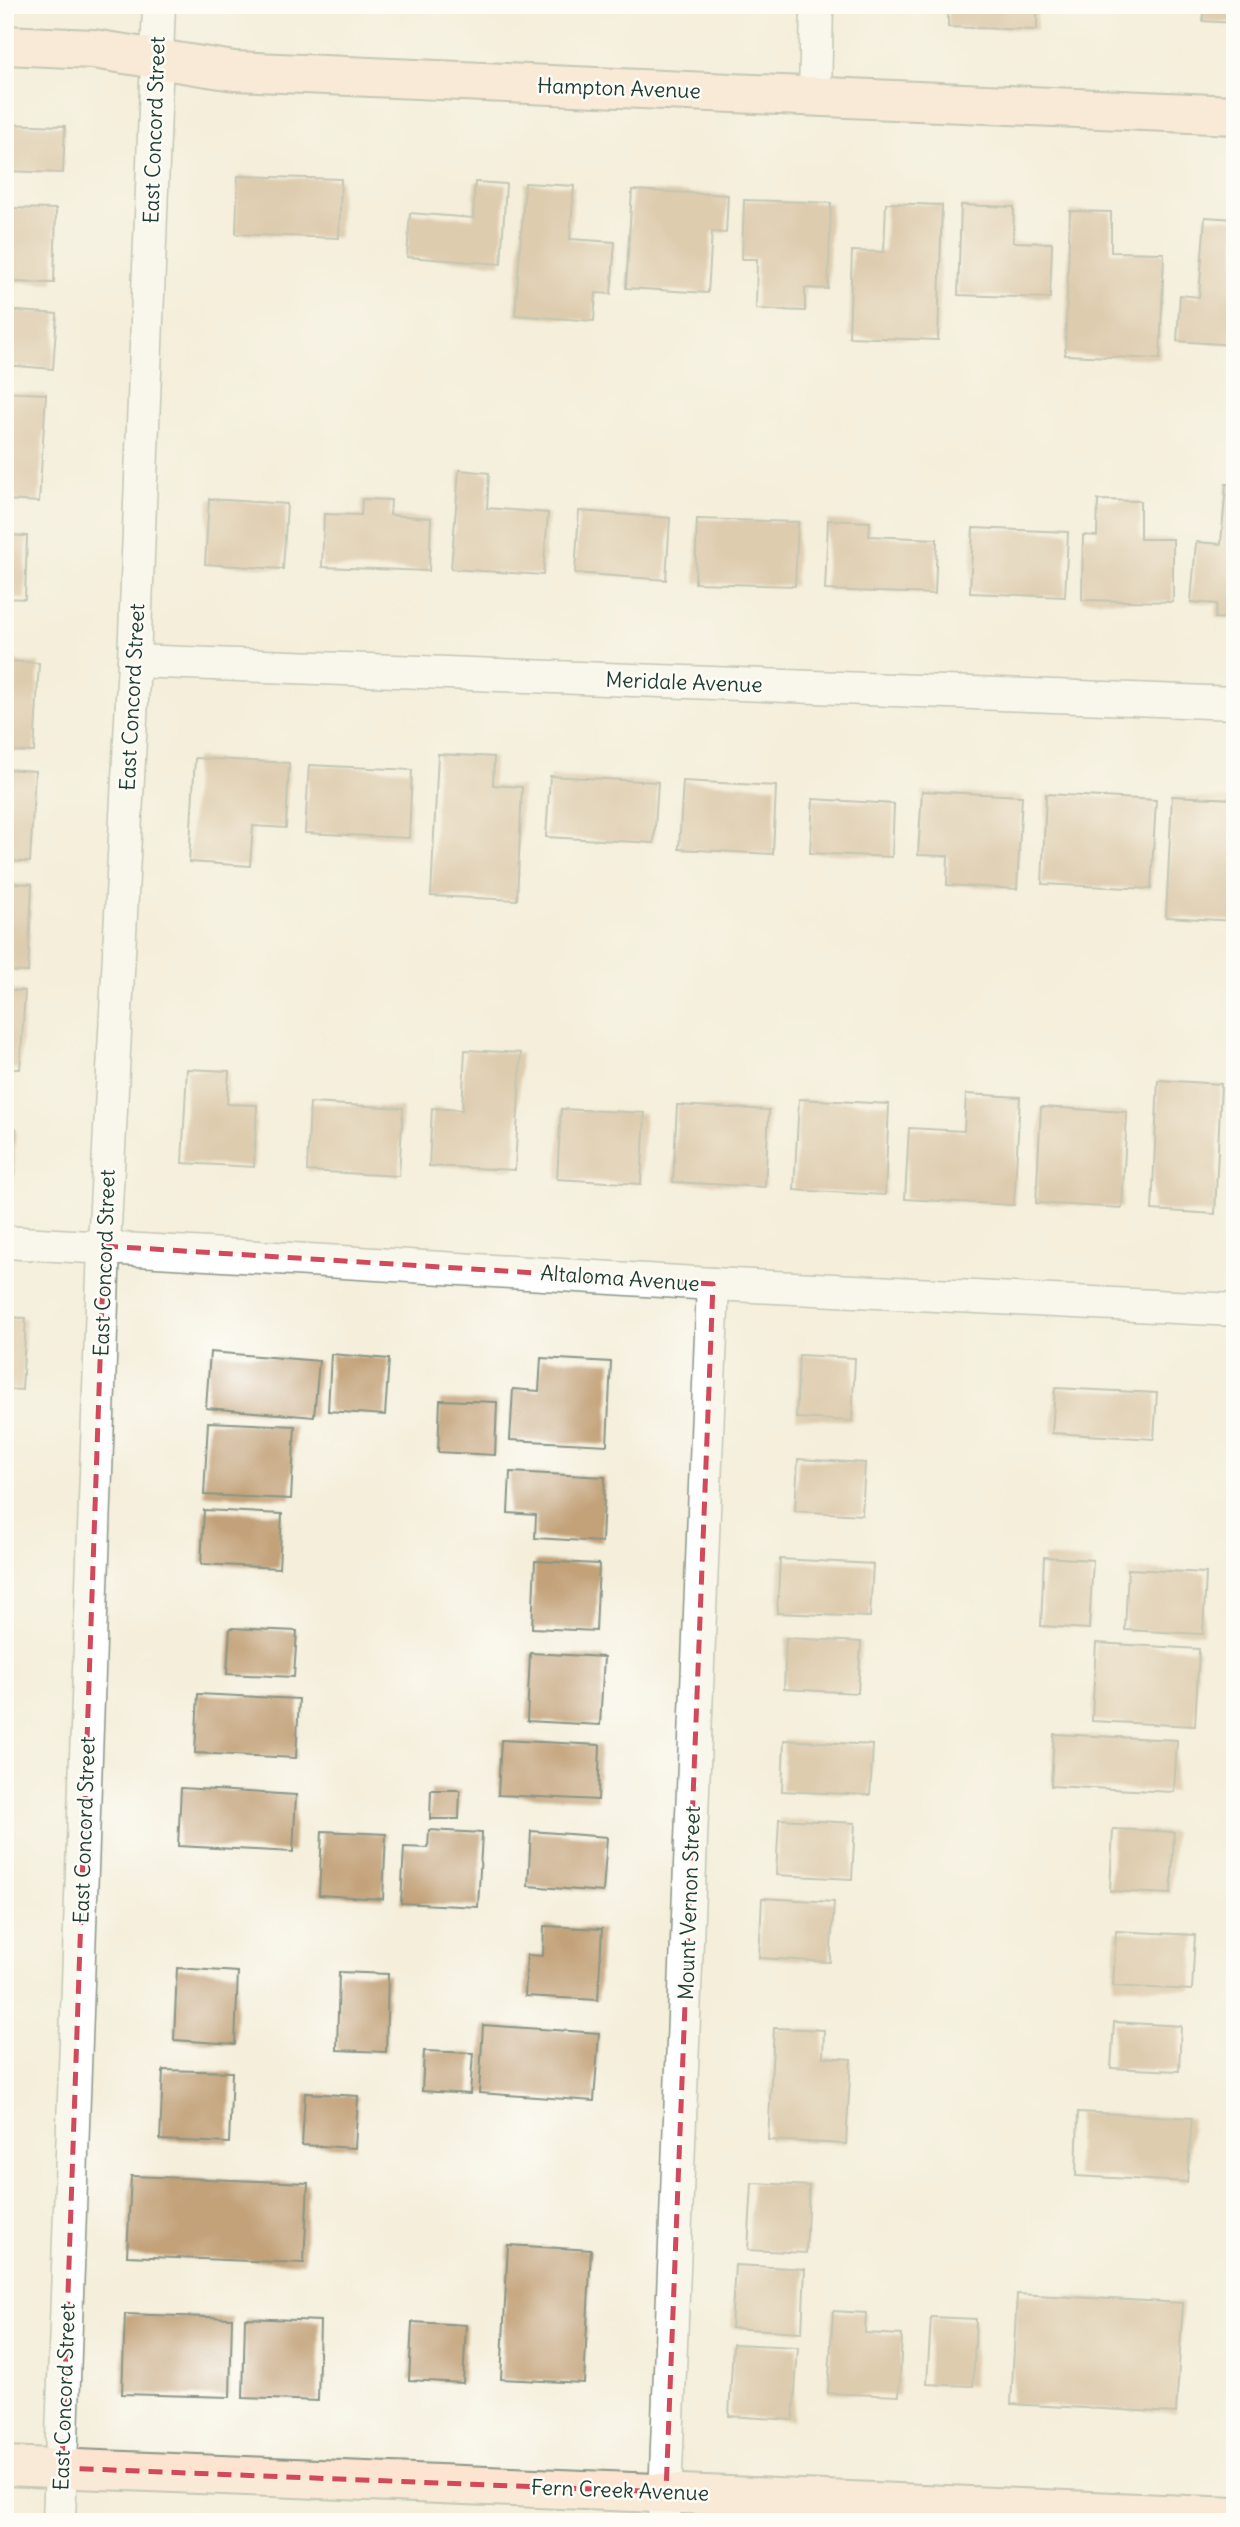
<svg xmlns="http://www.w3.org/2000/svg" width="1240" height="2527" viewBox="0 0 1240 2527" font-family="Delius,sans-serif">
<style>
.building{fill:#c3a279}
.lines{fill:none;stroke-linecap:round;stroke-linejoin:round}
.street-casing{stroke:#8a9687;stroke-width:35}
.secondary-casing{stroke:#8a9687;stroke-width:42}
.street{stroke:#fff;stroke-width:32}
.secondary{stroke:#fde4d0;stroke-width:38}
.marked{fill:none;stroke:#d1495b;stroke-width:5;stroke-dasharray:14 9;stroke-linejoin:round}
.labels{text-anchor:middle;dominant-baseline:central;stroke-width:5;stroke-linejoin:round;paint-order:stroke}
.street-label{font-size:21px;fill:#1f3d34;stroke:#fdfcf7}
</style>
<rect width="100%" height="100%" fill="#fdfcf7"/>
<filter id="ink" filterUnits="userSpaceOnUse"><feTurbulence type="fractalNoise" baseFrequency=".0143" numOctaves="2"/><feDisplacementMap in="SourceGraphic" scale="14" xChannelSelector="R" yChannelSelector="G"/><feConvolveMatrix kernelMatrix="1 2 1 2 8 2 1 2 1" color-interpolation-filters="sRGB"/></filter>
<filter id="wash" filterUnits="userSpaceOnUse"><feTurbulence type="fractalNoise" baseFrequency=".00686" numOctaves="4" result="noise"/><feDisplacementMap in="SourceGraphic" scale="28" xChannelSelector="R" yChannelSelector="G"/><feGaussianBlur stdDeviation="1.57" result="paint"/><feColorMatrix in="noise" values="0 0 0 0 0 0 0 0 0 0 0 0 0 0 0 0 0 1.4 0 .05"/><feComposite in="paint" operator="in"/></filter>
<g filter="url(#wash)">
<rect width="100%" height="100%" fill="#f4eeda"/>
<g id="blocks">
<g class="building">
<path d="M896,5H1037V30L948,27V13L896,11Z"/>
<path d="M1112,5H1168V12L1111,10Z"/>
<path d="M1204,5H1235V23L1203,21Z"/>
<path d="M5,124L65,126L63,173L5,171Z"/>
<path d="M238,176L341,179L339,238L236,234Z"/>
<path d="M475,182L506,184L501,264L407,257L410,213L473,218Z"/>
<path d="M525,183L574,186L570,239L615,242L611,294L596,293L594,321L515,315Z"/>
<path d="M632,190L728,195L726,233L712,232L708,293L626,288Z"/>
<path d="M744,200L831,203L828,289L805,288V311L756,309L757,259H742Z"/>
<path d="M886,203L942,205L938,340L849,337L852,251L884,252Z"/>
<path d="M961,205L1014,207L1013,242L1052,243L1050,298L958,295Z"/>
<path d="M5,208L56,209L54,283L5,282Z"/>
<path d="M1070,211L1111,212V252L1164,253L1160,359L1065,355Z"/>
<path d="M1205,217L1235,219V345L1177,341L1180,295L1199,297Z"/>
<path d="M5,310L57,314L53,369L5,365Z"/>
<path d="M5,392L46,394L39,502L5,500Z"/>
<path d="M459,470L489,473L487,508L548,513L543,575L451,569Z"/>
<path d="M1226,484H1235V619L1215,618L1217,604L1191,602L1196,542L1221,544Z"/>
<path d="M209,499L287,504L283,569L205,564Z"/>
<path d="M362,499L391,500L390,515L431,518L429,571L322,567L324,514L361,515Z"/>
<path d="M1098,500L1140,501V539H1173V602L1082,600L1083,535L1097,536Z"/>
<path d="M579,511L670,518L666,580L575,573Z"/>
<path d="M697,519L798,522L795,586L695,583Z"/>
<path d="M828,520L870,522L869,536L937,539L935,594L825,590Z"/>
<path d="M973,528L1068,532L1065,597L970,593Z"/>
<path d="M5,535L27,536L25,599L5,598Z"/>
<path d="M5,661L39,663L34,752L5,751Z"/>
<path d="M438,754L494,757L493,785L522,787L517,900L431,896Z"/>
<path d="M195,758L289,763L286,828L253,826L250,866L189,862Z"/>
<path d="M309,765L412,770L409,838L305,833Z"/>
<path d="M5,769L35,771L30,862L5,861Z"/>
<path d="M550,776L658,782L654,843L546,837Z"/>
<path d="M683,781L776,786L773,854L679,849Z"/>
<path d="M922,791L1022,796L1017,889L947,885L948,856L918,855Z"/>
<path d="M1046,794L1156,800L1151,889L1042,884Z"/>
<path d="M1172,796L1235,799V921L1166,917Z"/>
<path d="M813,799L894,804L892,857L810,853Z"/>
<path d="M5,883L32,884L28,972L5,971Z"/>
<path d="M5,990L25,991L20,1069H5Z"/>
<path d="M465,1050L521,1053L515,1170L429,1166L432,1108L462,1110Z"/>
<path d="M187,1069L229,1071L227,1104L257,1105L254,1167L182,1163Z"/>
<path d="M1158,1080L1221,1084L1215,1214L1152,1210Z"/>
<path d="M966,1094L1020,1097L1014,1205L905,1199L909,1128L964,1131Z"/>
<path d="M799,1099L889,1104L885,1195L794,1190Z"/>
<path d="M310,1103L403,1108L399,1176L307,1171Z"/>
<path d="M677,1105L769,1110L765,1187L673,1182Z"/>
<path d="M1041,1107L1127,1112L1122,1208L1036,1203Z"/>
<path d="M561,1109L645,1113L641,1184L557,1179Z"/>
<path d="M5,1128L16,1129L14,1176L5,1175Z"/>
<path d="M5,1317L26,1318L22,1390L5,1389Z"/>
<path d="M210,1352L319,1361L314,1417L206,1408Z"/>
<path d="M331,1354L389,1359L385,1415L328,1411Z"/>
<path d="M799,1355L855,1358L852,1421L796,1418Z"/>
<path d="M541,1358L611,1362L607,1445L510,1440L513,1389L539,1391Z"/>
<path d="M1055,1388L1157,1393L1154,1439L1052,1433Z"/>
<path d="M440,1400L497,1402L495,1455L438,1452Z"/>
<path d="M208,1422L295,1426L291,1499L204,1495Z"/>
<path d="M798,1459L865,1463L862,1515L795,1511Z"/>
<path d="M510,1472L605,1477L602,1542L535,1538L536,1515L508,1513Z"/>
<path d="M204,1510L282,1514L279,1568L201,1564Z"/>
<path d="M1044,1557L1093,1560L1089,1629L1041,1626Z"/>
<path d="M780,1559L873,1564L870,1617L777,1613Z"/>
<path d="M535,1561L599,1564L596,1631L532,1628Z"/>
<path d="M1128,1569L1206,1573L1203,1634L1125,1630Z"/>
<path d="M230,1628L297,1631L294,1677L227,1674Z"/>
<path d="M786,1638L861,1642L858,1693L784,1689Z"/>
<path d="M1096,1643L1199,1649L1195,1726L1092,1721Z"/>
<path d="M530,1653L604,1657L600,1725L527,1721Z"/>
<path d="M198,1694L299,1699L296,1758L195,1753Z"/>
<path d="M1054,1734L1177,1740L1174,1792L1051,1786Z"/>
<path d="M501,1740L600,1745L598,1800L498,1795Z"/>
<path d="M784,1740L873,1745L870,1795L782,1791Z"/>
<path d="M181,1788L296,1795L293,1852L178,1846Z"/>
<path d="M431,1790H460L459,1819H430Z"/>
<path d="M779,1819L855,1823L852,1879L776,1875Z"/>
<path d="M1113,1829L1174,1832L1171,1894L1110,1891Z"/>
<path d="M429,1830L482,1833L478,1907L401,1903L404,1847L428,1848Z"/>
<path d="M322,1831L386,1834L383,1899L319,1895Z"/>
<path d="M531,1831L607,1837L603,1892L528,1886Z"/>
<path d="M762,1898L834,1902L830,1962L759,1958Z"/>
<path d="M544,1926L602,1929L598,2000L525,1996L527,1955L543,1956Z"/>
<path d="M1116,1931L1195,1935L1192,1990L1113,1986Z"/>
<path d="M177,1968L238,1972L235,2044L174,2040Z"/>
<path d="M339,1972L388,1974L386,2052L337,2050Z"/>
<path d="M1114,2022L1181,2026L1179,2071L1111,2068Z"/>
<path d="M483,2025L599,2033L594,2101L479,2093Z"/>
<path d="M774,2028L824,2030L823,2057L851,2059L846,2144L768,2140Z"/>
<path d="M424,2051L473,2053L470,2094L422,2091Z"/>
<path d="M163,2070L232,2072L229,2143L160,2140Z"/>
<path d="M305,2093L358,2096L355,2148L302,2145Z"/>
<path d="M1078,2112L1192,2118L1187,2182L1076,2176Z"/>
<path d="M131,2176L308,2183L304,2263L127,2256Z"/>
<path d="M752,2183L809,2186L806,2253L748,2250Z"/>
<path d="M508,2245L591,2250L584,2383L501,2379Z"/>
<path d="M735,2265L805,2269L802,2332L731,2328Z"/>
<path d="M1017,2294L1183,2303L1176,2413L1011,2404Z"/>
<path d="M833,2311L866,2313L865,2333L902,2335L899,2396L828,2393Z"/>
<path d="M125,2314L232,2318L230,2397L122,2394Z"/>
<path d="M931,2317L976,2319L973,2386L927,2384Z"/>
<path d="M245,2318L320,2321L318,2401L243,2398Z"/>
<path d="M412,2322L466,2325L463,2383L409,2380Z"/>
<path d="M733,2344L798,2347L793,2420L729,2416Z"/>
</g>
</g>
</g>
<g filter="url(#ink)">
<use href="#blocks" fill-opacity="0" stroke="#8a9687" stroke-width="2"/>
<g class="lines">
<g class="street-casing">
<g id="street">
<path d="M815,96L817,5"/>
<path d="M134,661L1235,703"/>
<path d="M5,1242L713,1284L1235,1310"/>
<path d="M59,2522L104,1246L134,661L159,5"/>
<path d="M664,2522L713,1284"/>
</g>
</g>
<g class="secondary-casing">
<g id="secondary">
<path d="M5,45L93,49L234,71L1235,115"/>
<path d="M5,2466L1235,2517"/>
</g>
</g>
<use href="#street" class="street"/>
<use href="#secondary" class="secondary"/>
</g>
</g>
<path d="M0 0H1240V2527H0ZM104,1246L713,1284L666,2492L62,2468Z" fill="#f4eeda" fill-opacity=".55" fill-rule="evenodd"/>
<path class="marked" d="M104,1246L713,1284L666,2492L62,2468Z"/>
<g class="labels">
<g class="street-label">
<text transform="translate(619 88) rotate(2)">Hampton Avenue</text>
<text transform="translate(154 130) rotate(-88)">East Concord Street</text>
<text transform="translate(684 682) rotate(2)">Meridale Avenue</text>
<text transform="translate(132 697) rotate(-87)">East Concord Street</text>
<text transform="translate(104 1263) rotate(-88)">East Concord Street</text>
<text transform="translate(620 1278) rotate(4)">Altaloma Avenue</text>
<text transform="translate(84 1830) rotate(-88)">East Concord Street</text>
<text transform="translate(689 1903) rotate(-88)">Mount Vernon Street</text>
<text transform="translate(64 2397) rotate(-88)">East Concord Street</text>
<text transform="translate(620 2490) rotate(2)">Fern Creek Avenue</text>
</g>
</g>
<rect width="1240" height="2527" fill="none" stroke="#fdfcf7" stroke-width="28"/>
</svg>
